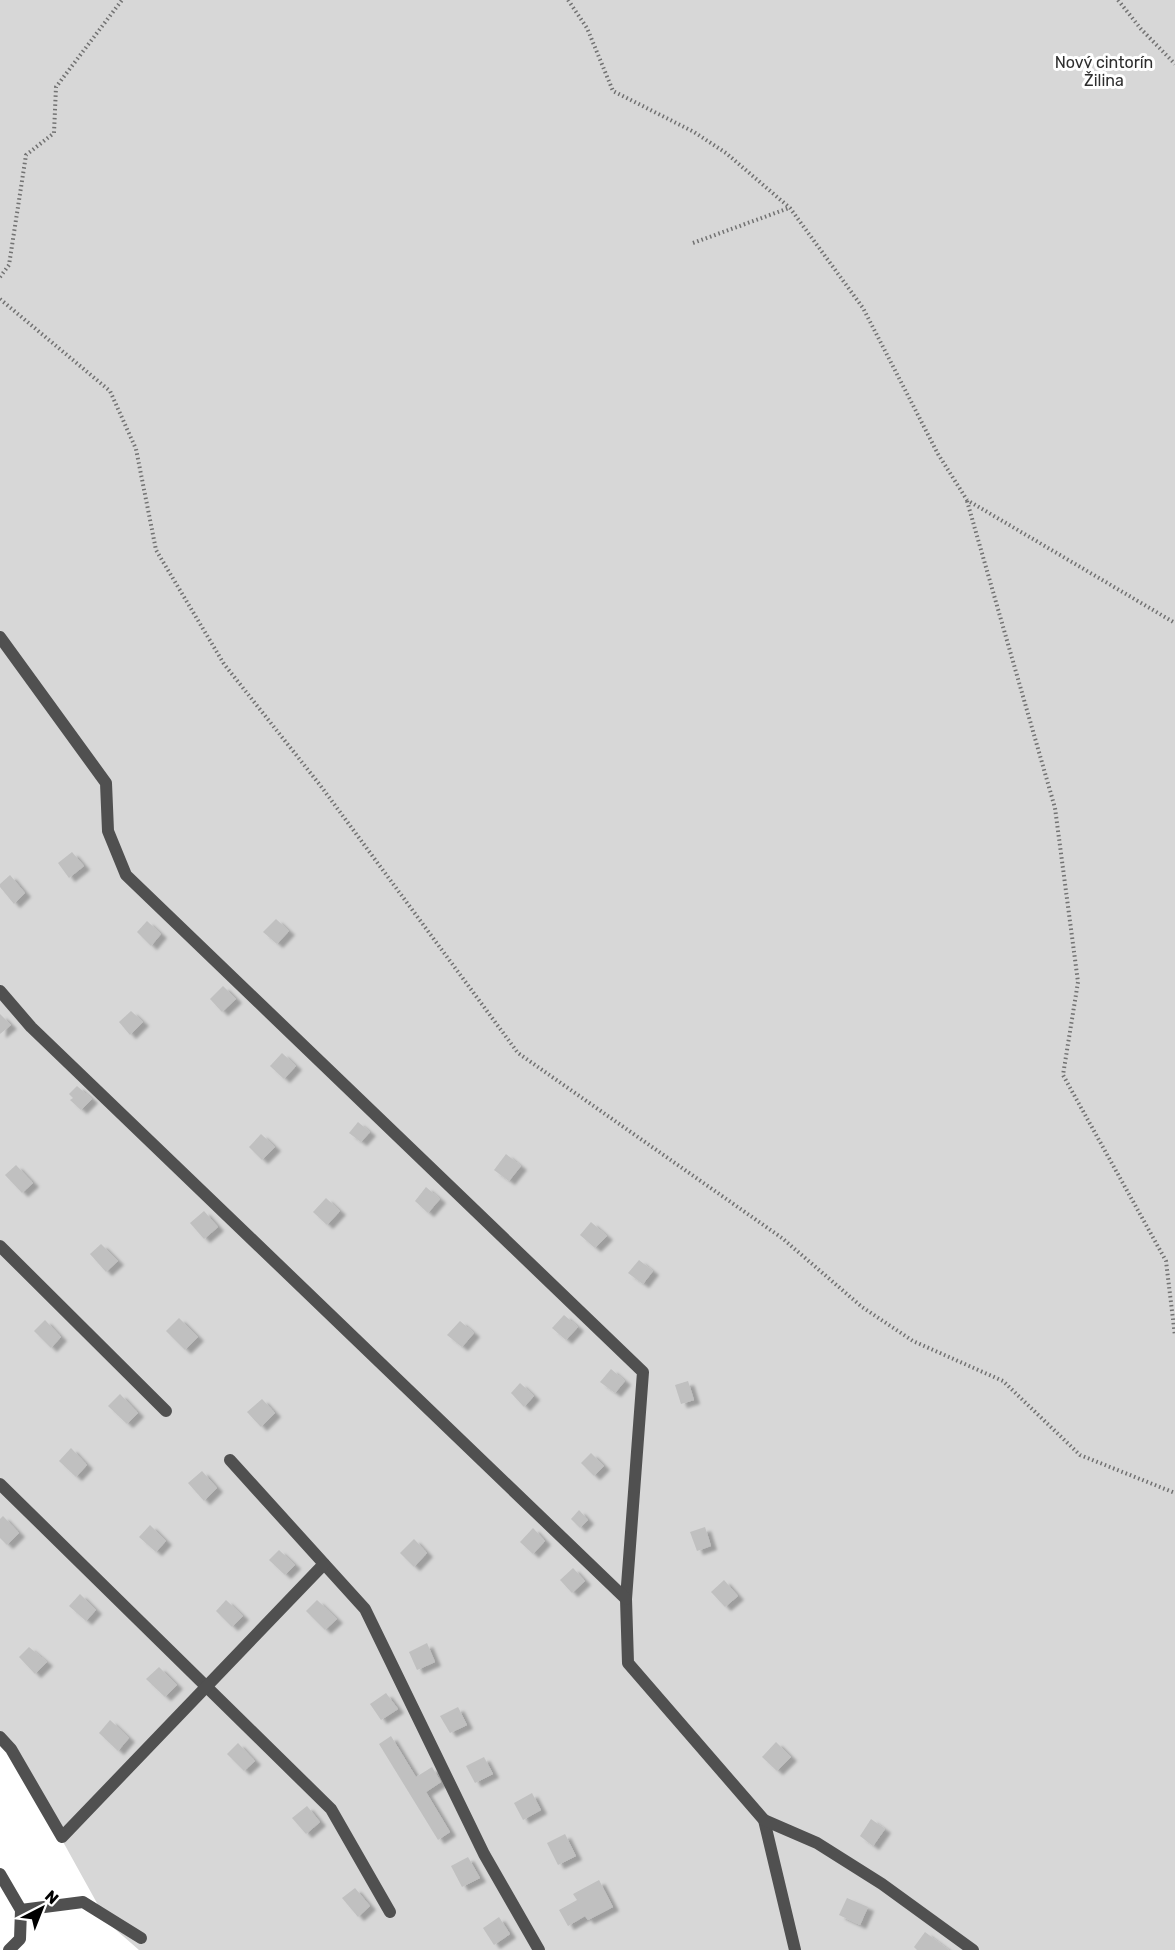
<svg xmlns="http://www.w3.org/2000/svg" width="1175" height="1950" viewBox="0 0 1175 1950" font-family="Rubik,sans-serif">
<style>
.green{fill:#d7d7d7}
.building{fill:#c0c0c0;filter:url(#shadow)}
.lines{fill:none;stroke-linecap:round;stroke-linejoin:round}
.path{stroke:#727272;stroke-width:4;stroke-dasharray:1.5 3;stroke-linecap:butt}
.service{stroke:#505050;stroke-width:12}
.labels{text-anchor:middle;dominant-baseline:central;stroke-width:6;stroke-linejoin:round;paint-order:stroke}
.park-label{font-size:16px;fill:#2e2e2e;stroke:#fff}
</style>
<defs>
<filter id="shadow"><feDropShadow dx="6" dy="4" stdDeviation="1.5" flood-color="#0004"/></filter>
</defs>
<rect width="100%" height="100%" fill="#fff"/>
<path class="green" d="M0,0H1175V1950H139L108,1923L10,1746L0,1736Z"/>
<g class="building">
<path d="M72,852L84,866L69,878L58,863Z"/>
<path d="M10,875L25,893L14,904L0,887V884Z"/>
<path d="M276,919L289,931L277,944L263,932Z"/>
<path d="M147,921L161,934L151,946L137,932Z"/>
<path d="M223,986L236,999L222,1012L210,999Z"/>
<path d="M131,1011L143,1022L130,1035L119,1022Z"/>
<path d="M0,1014L11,1025L0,1034Z"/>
<path d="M282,1053L296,1066L284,1079L270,1066Z"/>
<path d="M77,1086L92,1099L81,1110L70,1100L73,1098L69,1094Z"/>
<path d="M358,1122L370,1132L361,1142L349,1133Z"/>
<path d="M261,1134L275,1147L262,1160L249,1147Z"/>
<path d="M506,1154L521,1166L509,1181L494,1170Z"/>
<path d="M16,1165L33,1183L22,1193L5,1175Z"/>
<path d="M426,1187L440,1199L428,1213L415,1201Z"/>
<path d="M326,1198L340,1211L327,1225L313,1212Z"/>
<path d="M204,1211L218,1227L204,1239L190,1223Z"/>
<path d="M591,1222L607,1236L595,1248L580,1235Z"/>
<path d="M101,1244L118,1261L106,1272L90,1254Z"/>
<path d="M639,1260L653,1271L643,1284L628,1273Z"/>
<path d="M564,1315L578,1327L566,1340L552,1328Z"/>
<path d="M179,1318L198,1337L185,1350L166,1331Z"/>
<path d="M45,1320L61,1337L51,1348L34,1331Z"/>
<path d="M460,1321L474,1333L462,1347L447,1335Z"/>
<path d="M611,1369L625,1381L615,1393L600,1382Z"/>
<path d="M688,1381L694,1400L681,1404L675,1385Z"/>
<path d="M520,1383L534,1396L524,1407L511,1393Z"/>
<path d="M120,1394L138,1413L127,1424L108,1406Z"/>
<path d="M262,1399L275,1413L261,1427L247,1412Z"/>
<path d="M71,1448L87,1465L76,1477L59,1461Z"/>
<path d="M591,1453L604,1466L594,1476L581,1463Z"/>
<path d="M202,1471L217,1488L204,1501L188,1483Z"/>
<path d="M579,1510L588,1520L580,1528L571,1519Z"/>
<path d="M3,1516L19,1533L7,1545L0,1538V1519Z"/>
<path d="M150,1525L166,1541L156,1552L139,1537Z"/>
<path d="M705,1527L711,1546L697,1551L690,1532Z"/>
<path d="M533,1528L545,1541L533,1554L520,1542Z"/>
<path d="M414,1539L427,1553L414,1567L400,1553Z"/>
<path d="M279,1550L295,1565L285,1575L269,1560Z"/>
<path d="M573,1568L585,1581L572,1593L560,1580Z"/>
<path d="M724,1580L738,1596L725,1607L711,1592Z"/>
<path d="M80,1594L96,1610L86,1621L69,1606Z"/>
<path d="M226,1600L243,1616L232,1627L216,1611Z"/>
<path d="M317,1600L337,1619L325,1630L306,1611Z"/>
<path d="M427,1643L435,1662L417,1670L409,1652Z"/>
<path d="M29,1647L47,1662L35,1674L19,1657Z"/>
<path d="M159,1667L177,1685L165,1697L146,1679Z"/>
<path d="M386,1693L398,1709L381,1720L370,1704Z"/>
<path d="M458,1707L467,1725L450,1733L440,1716Z"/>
<path d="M110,1720L129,1738L118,1751L99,1733Z"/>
<path d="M391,1736L416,1777L432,1767L441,1782L426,1792L450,1832L438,1840L379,1744Z"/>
<path d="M776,1742L791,1757L777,1771L762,1757Z"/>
<path d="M238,1743L255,1761L244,1771L227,1754Z"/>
<path d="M484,1757L493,1774L475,1783L466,1766Z"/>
<path d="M532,1793L541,1810L523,1820L514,1803Z"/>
<path d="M307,1806L320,1822L306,1834L292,1818Z"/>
<path d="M871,1819L885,1829L873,1846L860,1836Z"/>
<path d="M565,1834L576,1856L558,1865L547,1843Z"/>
<path d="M468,1857L480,1878L462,1887L451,1866Z"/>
<path d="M599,1880L613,1907L588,1920L585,1916L568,1926L559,1910L577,1900L573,1894Z"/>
<path d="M355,1888L370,1906L358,1917L342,1898Z"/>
<path d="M847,1898L868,1907L860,1925L839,1915Z"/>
<path d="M499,1917L510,1934L494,1945L483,1928Z"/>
<path d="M925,1932L949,1950H917L914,1947Z"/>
</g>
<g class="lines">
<g class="path">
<path d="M568,0L587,28L613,91L694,132L726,153L790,208L863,308L938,454L967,500L1175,623"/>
<path d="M1118,0L1141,29L1175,64"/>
<path d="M693,243L789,208"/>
<path d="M0,277L9,265L26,155L54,133L56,87L122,0"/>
<path d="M0,299L110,391L136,449L156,550L224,664L320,785L518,1053L782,1238L862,1307L913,1341L1003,1381L1080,1455L1175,1493"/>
<path d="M967,501L1055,808L1078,982L1063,1075L1166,1261L1175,1336"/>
</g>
<g class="service">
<path d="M0,637L106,783L108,831L126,875L643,1372L626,1599L628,1663L764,1820L795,1950"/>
<path d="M0,991L31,1027L626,1599"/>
<path d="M0,1246L166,1411"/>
<path d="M230,1460L365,1609L484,1854L539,1950"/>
<path d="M0,1484L331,1809L390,1912"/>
<path d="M0,1737L11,1749L62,1837L324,1564"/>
<path d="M764,1820L817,1843L882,1884L973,1950"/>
<path d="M0,1874L21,1910L20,1939L9,1950"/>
<path d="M21,1910L83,1902L141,1938"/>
</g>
</g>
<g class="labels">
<g class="park-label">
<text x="1104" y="62">Nový cintorín<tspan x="1104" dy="18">Žilina</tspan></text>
</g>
</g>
<g transform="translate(42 1908) rotate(42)" stroke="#ffffff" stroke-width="4.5" paint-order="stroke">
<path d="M0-4.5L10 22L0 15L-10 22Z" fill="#000000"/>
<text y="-9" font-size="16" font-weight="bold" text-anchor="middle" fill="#000000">N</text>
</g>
</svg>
